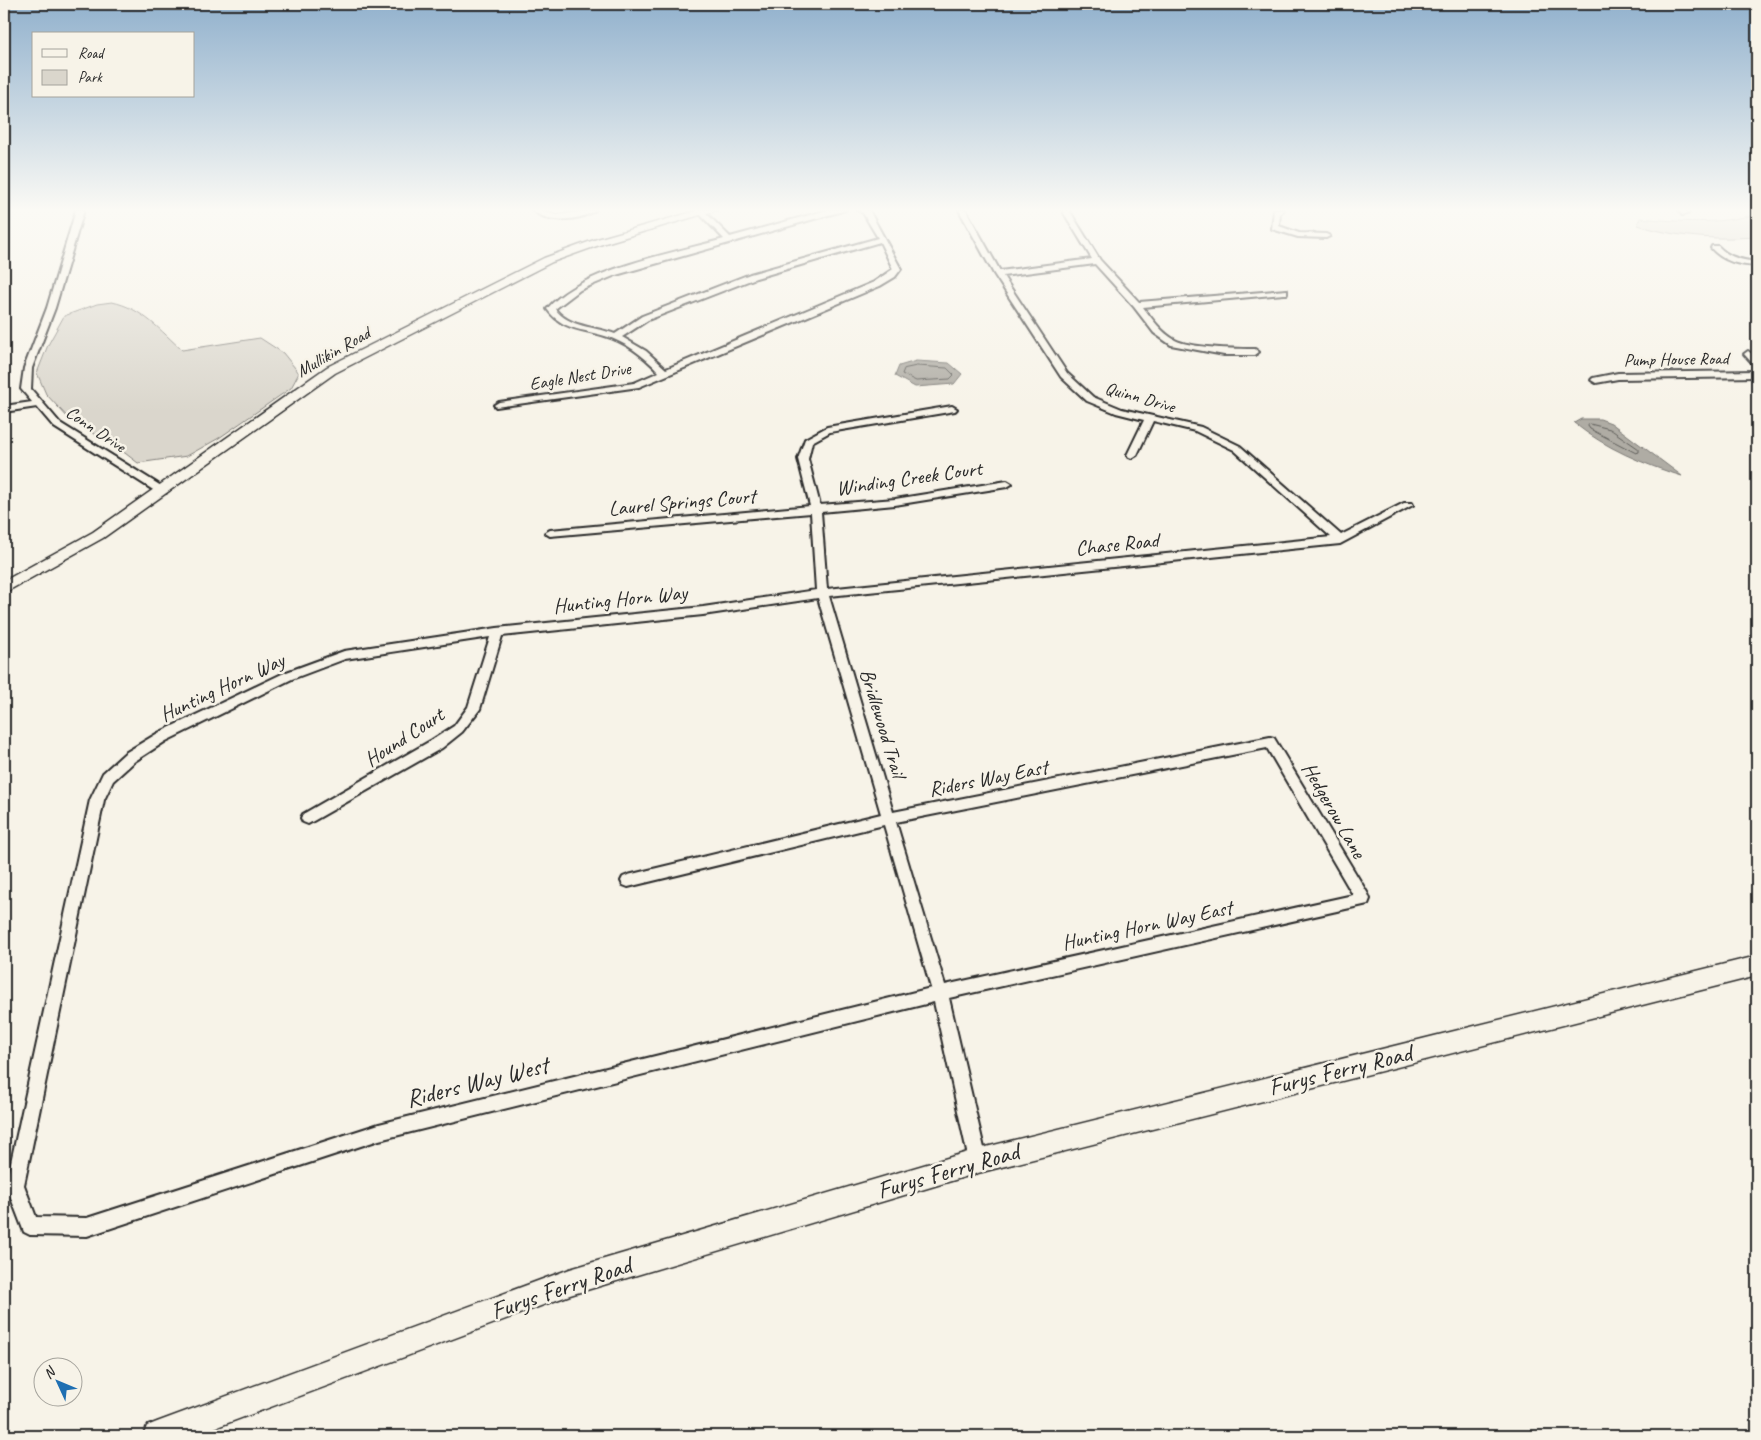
<svg xmlns="http://www.w3.org/2000/svg" width="1761" height="1440" viewBox="0 0 1761 1440" font-family="Caveat,sans-serif">
<style>
.green{fill:#dad6cc;stroke:#82807c}
.water{fill:#afaca4;stroke:#7a7874}
.lines{fill:none;stroke-linecap:round;stroke-linejoin:round}
.shore{stroke:#605f5b;stroke-width:1}
.street-casing{stroke:#2b2b2b;stroke-width:4}
.secondary-casing{stroke:#2b2b2b;stroke-width:3}
.street{fill:#f7f3e8;fill-rule:evenodd}
.secondary{fill:#f7f3e8;fill-rule:evenodd}
.labels{text-anchor:middle;dominant-baseline:central;stroke-width:5;stroke-linejoin:round;paint-order:stroke}
.far-street-label{font-size:18px;fill:#2b2b2b;stroke:#f7f3e8}
.street-label{font-size:21px;fill:#2b2b2b;stroke:#f7f3e8}
.near-street-label{font-size:25px;fill:#2b2b2b;stroke:#f7f3e8}
</style>
<rect width="100%" height="100%" fill="#f7f3e8"/>
<filter id="ink" filterUnits="userSpaceOnUse"><feTurbulence type="fractalNoise" baseFrequency=".02" numOctaves="2"/><feDisplacementMap in="SourceGraphic" scale="10" xChannelSelector="R" yChannelSelector="G"/><feConvolveMatrix kernelMatrix="1 2 1 2 8 2 1 2 1" color-interpolation-filters="sRGB"/></filter>
<g filter="url(#ink)">
<g class="green">
<path d="M1757,214V236L1753,237C1714,240 1675,237 1638,225L1640,218C1681,222 1716,225 1757,214Z"/>
<path d="M112,302C142,308 161,331 182,350L260,338L283,353L299,373L291,388L219,438L187,456L138,463L117,447L71,421L46,394L37,373L48,345L64,316L97,304Z"/>
</g>
<g class="water">
<path d="M916,361L949,363L962,374L954,384L915,387L895,376L899,366Z"/>
<path d="M1581,419H1600L1611,423L1682,476C1645,465 1605,448 1574,423Z"/>
</g>
<g class="lines">
<g class="shore">
<path d="M917,366L947,368L954,375L950,379L916,381L902,374L904,369Z"/>
<path d="M1590,424L1610,429L1639,449V452L1636,453L1590,429L1588,426Z"/>
</g>
<g class="street-casing">
<g id="street">
<path d="M76,210H84L55,308L32,368L31,389L60,423L166,489V493H158L54,427L37,407L4,412V406L32,402L21,389L24,368L47,308Z"/>
<path d="M532,210H540L556,215L596,210C579,221 548,224 532,210Z"/>
<path d="M696,210H703L730,237L828,210H846L616,275L580,290L555,309C570,328 594,326 615,334L642,316L750,274L878,238L863,213L857,210H869L901,269L895,277L880,286L639,387L496,407L494,405L499,402L634,383L659,372C644,356 626,342 605,336C582,329 562,330 547,309C580,269 674,253 724,239ZM880,242L893,269L874,282L666,369L646,351L622,337L648,320L756,278Z"/>
<path d="M959,210H966L1000,271L1092,259L1062,210H1069L1100,260L1139,302L1287,290V294H1284L1143,307C1152,319 1161,332 1175,340C1190,348 1236,349 1255,349L1259,352L1255,355H1224L1171,345L1154,333L1134,307L1095,264L1003,276L1067,373L1093,397L1122,409L1201,427L1240,446L1341,535L1404,503H1412L1413,505L1340,544L829,596L893,812L1270,737L1274,738L1368,894L1370,899L1368,904L949,998L987,1161L984,1167L978,1170L972,1167L969,1161L934,1002L379,1140L87,1236L30,1235L24,1232L6,1185L90,800L103,773L125,753L158,733L284,673L344,651L497,628L703,607L816,590L811,513L550,536L545,533L550,530L810,506L798,459L805,439L827,427L952,406L957,409L955,411L830,432L812,442L808,459L820,505L895,499L1007,481L1012,484L1007,487L895,505L821,512L827,589L1331,537L1234,450L1195,431L1153,421L1137,455L1132,458L1129,457L1127,455L1144,420L1116,413L1087,401L1061,377L994,274ZM818,598L881,814L628,875L623,877L621,881L623,885L628,887L884,825L931,988L379,1124L87,1218L36,1217L24,1185L104,800L113,781L135,761L166,741L292,679L345,659L490,637L468,707L454,726L432,740L303,814L301,818L303,822L308,824L442,748L462,732L480,709L502,636L703,615ZM1267,748L1353,895L945,985L896,822Z"/>
<path d="M1274,210H1284L1280,213L1279,226L1299,233L1326,234L1330,236L1326,238L1298,237L1272,229Z"/>
<path d="M1679,210H1686L1689,213L1682,215Z"/>
<path d="M1712,246H1718C1729,258 1742,260 1757,262V266C1740,265 1723,262 1711,248Z"/>
<path d="M1748,351L1757,358V366L1754,365L1744,354Z"/>
<path d="M1757,371V377L1618,379L1596,383L1591,380L1593,378L1618,373Z"/>
</g>
</g>
<g class="secondary-casing">
<g id="secondary">
<path d="M700,210H717L605,243L552,262L335,373L103,538L4,593V581L93,532L327,367L544,258L597,239Z"/>
<path d="M1757,956V976L978,1173L570,1295L193,1436H143L147,1426L157,1422L570,1269L978,1149Z"/>
</g>
</g>
<use href="#street" class="street"/>
<use href="#secondary" class="secondary"/>
</g>
</g>
<linearGradient id="sky" x2="0" y2="1"><stop stop-color="#91b1cd"/><stop offset="0.51" stop-color="#fbfaf5"/><stop offset="1" stop-color="#fbfaf5" stop-opacity="0"/></linearGradient>
<rect width="1761" height="412" fill="url(#sky)"/>
<g class="labels">
<g class="far-street-label">
<text transform="translate(333 352) rotate(-30)">Mullikin Road</text>
<text transform="translate(1676 359) rotate(-1)">Pump House Road</text>
<text transform="translate(580 376) rotate(-9)">Eagle Nest Drive</text>
<text transform="translate(1140 397) rotate(16)">Quinn Drive</text>
<text transform="translate(96 429) rotate(34)">Conn Drive</text>
</g>
<g class="street-label">
<text transform="translate(909 478) rotate(-8)">Winding Creek Court</text>
<text transform="translate(682 502) rotate(-5)">Laurel Springs Court</text>
<text transform="translate(1117 544) rotate(-6)">Chase Road</text>
<text transform="translate(620 599) rotate(-6)">Hunting Horn Way</text>
<text transform="translate(222 687) rotate(-25)">Hunting Horn Way</text>
<text transform="translate(883 723) rotate(73)">Bridlewood Trail</text>
<text transform="translate(404 737) rotate(-33)">Hound Court</text>
<text transform="translate(988 778) rotate(-11)">Riders Way East</text>
<text transform="translate(1334 810) rotate(60)">Hedgerow Lane</text>
<text transform="translate(1147 925) rotate(-12)">Hunting Horn Way East</text>
</g>
<g class="near-street-label">
<text transform="translate(1340 1070) rotate(-14)">Furys Ferry Road</text>
<text transform="translate(477 1082) rotate(-14)">Riders Way West</text>
<text transform="translate(948 1171) rotate(-16)">Furys Ferry Road</text>
<text transform="translate(561 1288) rotate(-19)">Furys Ferry Road</text>
</g>
</g>
<rect width="1761" height="1440" fill="none" stroke="#f7f3e8" stroke-width="20"/>
<rect x="10" y="10" width="1741" height="1420" fill="none" stroke="#2b2b2b" stroke-width="2" filter="url(#ink)"/>
<rect x="32" y="32" width="162" height="65" fill="#f7f3e8" stroke="#a5a39c"/>
<rect x="42" y="49" width="25" height="8" fill="#f7f3e8" stroke="#a5a39c"/>
<text x="78" y="58" font-size="15" fill="#2b2b2b">Road</text>
<rect x="42" y="70" width="25" height="15" fill="#dad6cc" stroke="#a5a39c"/>
<text x="78" y="82" font-size="15" fill="#2b2b2b">Park</text>
<g transform="translate(58 1382) rotate(314)"><circle r="24" fill="#f7f3e8" stroke="#a5a39c"/>
<path d="M0-4L9 19L0 12L-9 19Z" fill="#1f6fb2"/>
<text y="-8" font-size="14" font-weight="bold" text-anchor="middle" fill="#2b2b2b">N</text>
</g>
</svg>
